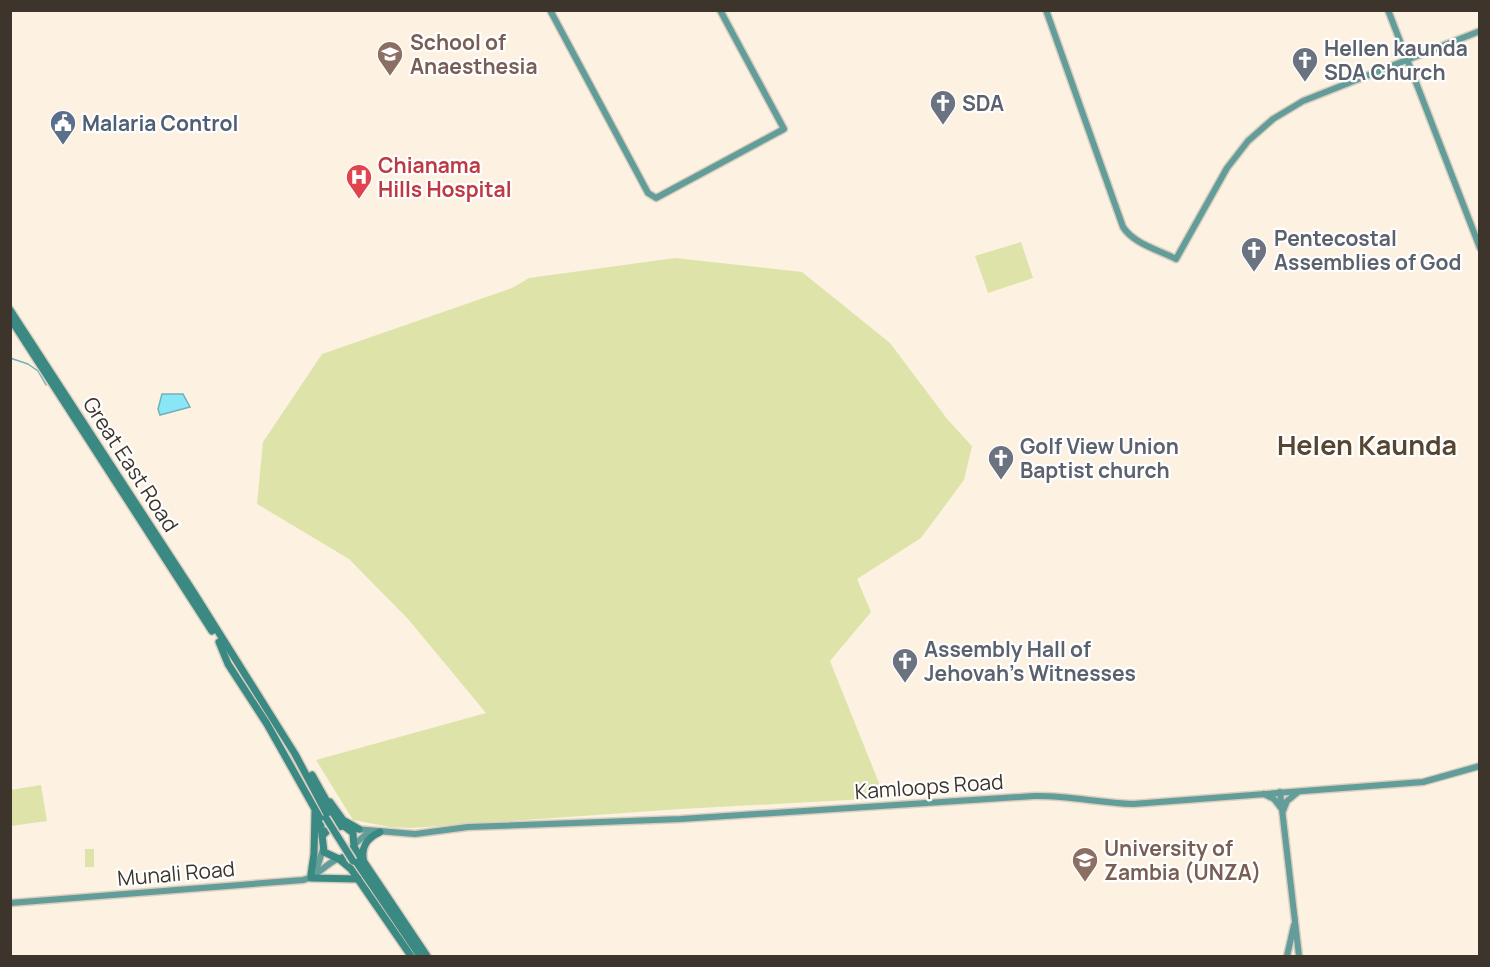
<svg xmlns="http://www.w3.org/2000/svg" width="1490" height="967" viewBox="0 0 1490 967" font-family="Manrope,sans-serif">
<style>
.green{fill:#dee4a9}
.water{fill:#89e6f6;stroke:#72b1b9;stroke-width:1.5}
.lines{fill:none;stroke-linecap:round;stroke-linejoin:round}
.stream{stroke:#72b1b9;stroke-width:1.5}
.secondary-casing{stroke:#dacfc1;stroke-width:9}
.primary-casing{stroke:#dacfc1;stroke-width:10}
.secondary{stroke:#639d99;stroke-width:6}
.primary{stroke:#3a8983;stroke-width:7}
.primary-bridge-casing{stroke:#dacfc1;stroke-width:10;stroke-linecap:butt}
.primary-bridge{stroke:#3a8983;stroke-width:7}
.labels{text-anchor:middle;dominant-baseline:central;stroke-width:4.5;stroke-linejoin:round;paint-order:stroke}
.education-label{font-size:21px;font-weight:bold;fill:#785e54;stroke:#fff;text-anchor:start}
.worship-label{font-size:21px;font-weight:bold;fill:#5b616d;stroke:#fff;text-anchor:start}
.service-label{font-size:21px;font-weight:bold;fill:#4e5e75;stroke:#fff;text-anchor:start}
.health-label{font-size:21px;font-weight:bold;fill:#be3a42;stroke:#fff;text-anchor:start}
.street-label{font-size:21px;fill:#3d352b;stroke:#fff}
.district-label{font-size:27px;font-weight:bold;fill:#564631;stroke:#fff}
</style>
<rect width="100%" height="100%" fill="#fdf1e2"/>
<g class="green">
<path d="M1021,242L1033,278L988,293L975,256Z"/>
<path d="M675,258L802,272L890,343L948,420L972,446L964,480L921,538L857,579L871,612L830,661L885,798L681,809L412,828L390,827L353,820L316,760L486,713L408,619L349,559L257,504L263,442L322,354L512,288L529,278Z"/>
<path d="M41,785L47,821L11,826V790Z"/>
<rect x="85" y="849" width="9" height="18"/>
</g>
<path class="water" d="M162,394H183L190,407L160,415L158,409Z"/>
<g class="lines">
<path class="stream" d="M10,358L28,364L38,371L46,385"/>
<g class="secondary-casing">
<g id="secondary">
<path d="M550,10L648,193L656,198L784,129L720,10"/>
<path d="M1046,10L1123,227C1134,244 1159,250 1176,259L1227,168L1248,141L1273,119L1303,101L1480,31"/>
<path d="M1388,10L1480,248"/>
<path d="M1280,792L1299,956"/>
<path d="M1264,794L1274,799L1281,808"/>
<path d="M1283,811L1287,801L1298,792"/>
<path d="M354,829L415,834L468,827L681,819L1034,796C1067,795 1099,803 1133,804L1423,782L1480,766"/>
<path d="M355,844L364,836L376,832"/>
<path d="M317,868L323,849"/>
<path d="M10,903L303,880C316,877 325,865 337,859"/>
<path d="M1287,956L1294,925"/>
</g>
</g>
<g class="primary-casing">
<g id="primary">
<path d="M10,310L194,593L295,754L328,816"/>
<path d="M10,318L212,631"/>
<path d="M219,642L228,664L267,724L320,818L324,852L339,859L347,856L354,847L353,833L344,826L330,828L322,836"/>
<path d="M312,775L340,825"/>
<path d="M330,802L343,820L359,829"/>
<path d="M354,847L427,956"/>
<path d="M339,859L351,869L411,956"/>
<path d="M355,860L420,956"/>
<path d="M364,863C360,847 367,838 380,832"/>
<path d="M311,874L314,854L315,811"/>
<path d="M311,878L358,879"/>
</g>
</g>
<use href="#secondary" class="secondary"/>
<use href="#primary" class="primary"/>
<g class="primary-bridge-casing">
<path id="primary-bridge" d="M326,818L353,861"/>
</g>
<use href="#primary-bridge" class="primary-bridge"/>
</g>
<defs>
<g id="university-pin" transform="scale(1.35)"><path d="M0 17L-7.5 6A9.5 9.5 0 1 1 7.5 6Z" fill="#8d6e63" stroke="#fff"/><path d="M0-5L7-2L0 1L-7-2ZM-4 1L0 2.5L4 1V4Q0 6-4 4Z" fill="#fff"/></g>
<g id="church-pin" transform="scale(1.35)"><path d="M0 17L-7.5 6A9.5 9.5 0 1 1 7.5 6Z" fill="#6b7280" stroke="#fff"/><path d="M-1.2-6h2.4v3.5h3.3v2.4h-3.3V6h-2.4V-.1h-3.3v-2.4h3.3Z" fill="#fff"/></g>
<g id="civic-pin" transform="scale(1.35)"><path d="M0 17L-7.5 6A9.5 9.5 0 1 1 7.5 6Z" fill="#5c6f8a" stroke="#fff"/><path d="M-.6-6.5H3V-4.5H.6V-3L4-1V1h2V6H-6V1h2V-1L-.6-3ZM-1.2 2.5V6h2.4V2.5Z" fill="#fff"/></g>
<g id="hospital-pin" transform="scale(1.35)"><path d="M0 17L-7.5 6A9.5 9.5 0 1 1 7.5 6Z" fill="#e0444e" stroke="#fff"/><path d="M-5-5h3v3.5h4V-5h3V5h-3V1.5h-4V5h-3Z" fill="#fff"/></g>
</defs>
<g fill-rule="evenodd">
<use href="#university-pin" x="390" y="54"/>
<use href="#church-pin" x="1305" y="60"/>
<use href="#church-pin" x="943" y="103"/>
<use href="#civic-pin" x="63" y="123"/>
<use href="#hospital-pin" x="359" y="177"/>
<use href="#church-pin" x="1254" y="250"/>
<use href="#church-pin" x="1001" y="458"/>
<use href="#church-pin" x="905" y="661"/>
<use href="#university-pin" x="1085" y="860"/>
</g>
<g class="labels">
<g class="education-label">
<text x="410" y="42">School of<tspan x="410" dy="24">Anaesthesia</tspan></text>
<text x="1104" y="848">University of<tspan x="1104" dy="24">Zambia (UNZA)</tspan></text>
</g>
<g class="worship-label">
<text x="1324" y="48">Hellen kaunda<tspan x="1324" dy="24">SDA Church</tspan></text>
<text x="962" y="103">SDA</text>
<text x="1274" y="238">Pentecostal<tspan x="1274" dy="24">Assemblies of God</tspan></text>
<text x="1020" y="446">Golf View Union<tspan x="1020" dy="24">Baptist church</tspan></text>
<text x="924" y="649">Assembly Hall of<tspan x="924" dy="24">Jehovah's Witnesses</tspan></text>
</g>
<g class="service-label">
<text x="82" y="123">Malaria Control</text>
</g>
<g class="health-label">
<text x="378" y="165">Chianama<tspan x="378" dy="24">Hills Hospital</tspan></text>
</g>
<g class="street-label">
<text transform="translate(131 464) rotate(57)">Great East Road</text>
<text transform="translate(929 786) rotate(-4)">Kamloops Road</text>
<text transform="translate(176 873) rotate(-5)">Munali Road</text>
</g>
<g class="district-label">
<text x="1367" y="444">Helen Kaunda</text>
</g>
</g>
<rect width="1490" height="967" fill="none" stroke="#3d352b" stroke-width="24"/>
</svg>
